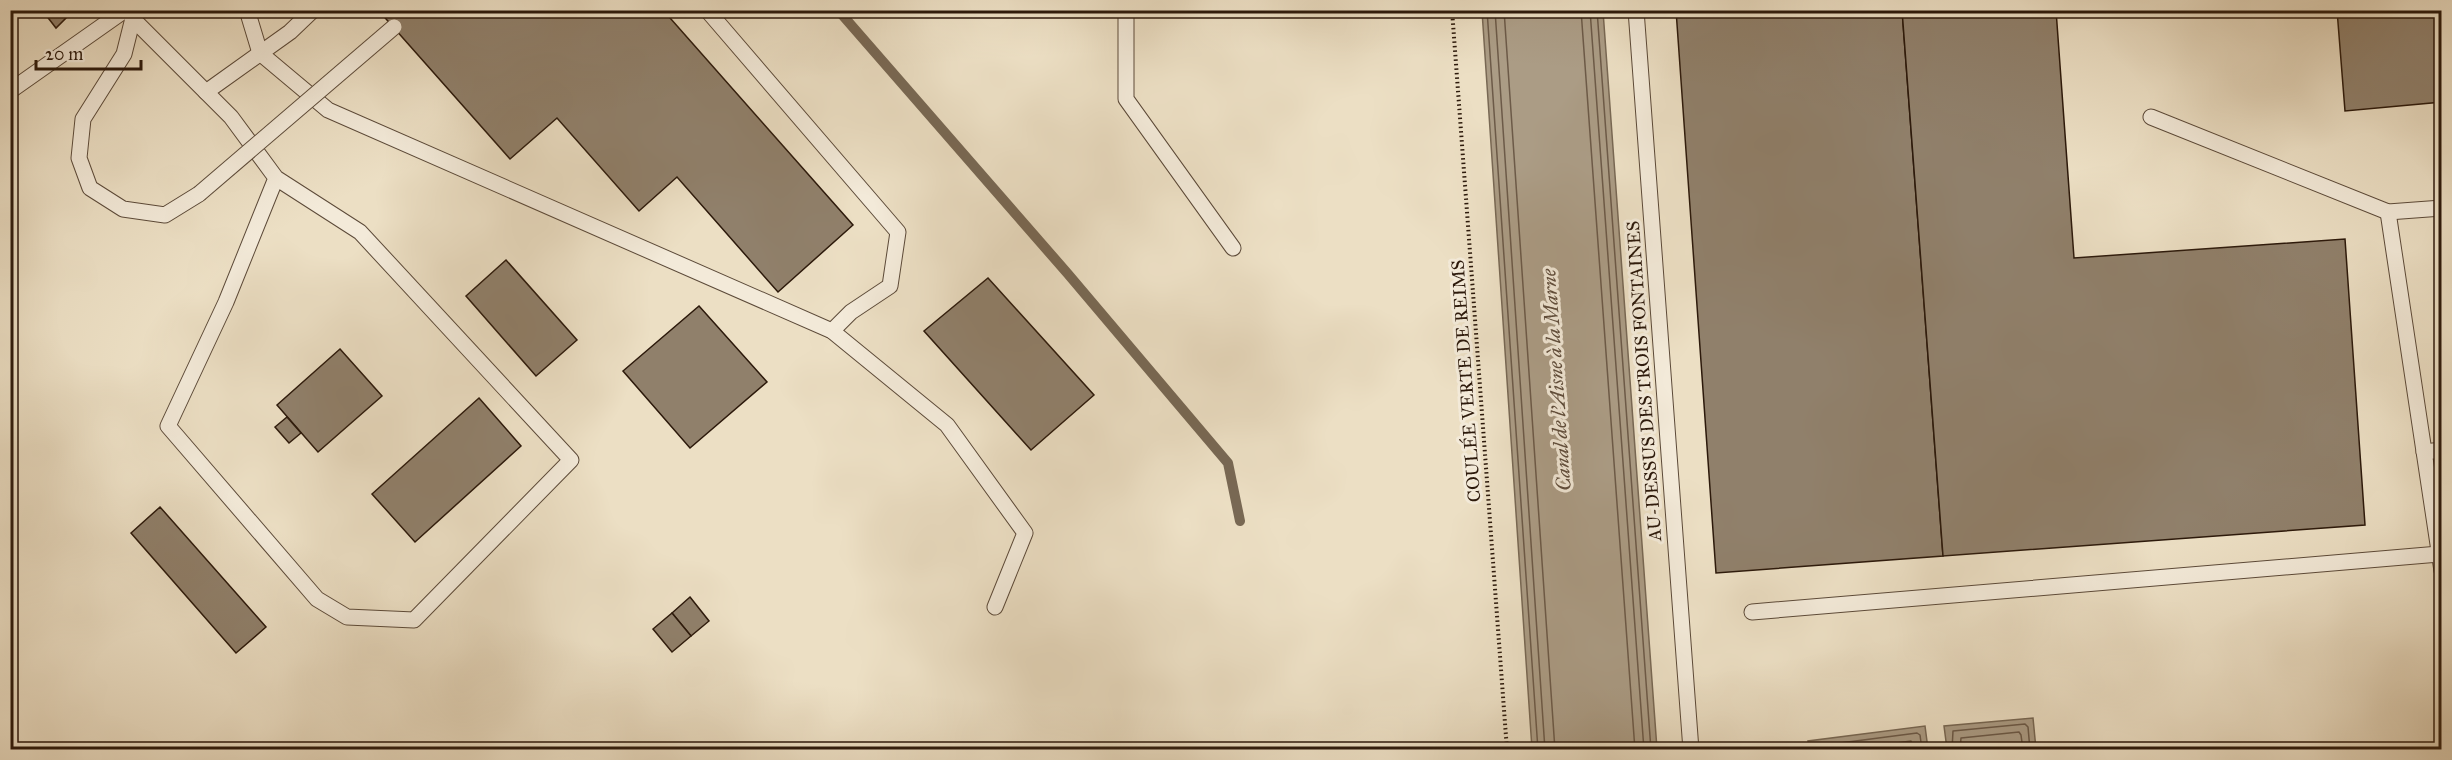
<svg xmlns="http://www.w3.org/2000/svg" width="2452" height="760" viewBox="0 0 2452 760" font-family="'IM FELL Great Primer',serif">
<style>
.water{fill:#ab9c85;stroke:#786854;stroke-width:1.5}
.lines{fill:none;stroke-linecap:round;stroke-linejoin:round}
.shore{stroke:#6c5a48;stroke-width:1.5}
.stream{stroke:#786854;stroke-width:10}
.building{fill:#90806b;stroke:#2c190b;stroke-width:1.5}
.lane-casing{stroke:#5c4a39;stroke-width:17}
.path{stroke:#2c190b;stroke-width:4;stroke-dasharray:1.5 3;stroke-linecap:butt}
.lane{stroke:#f3ead9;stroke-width:15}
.lane-bridge-casing{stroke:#5c4a39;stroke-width:17;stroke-linecap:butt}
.lane-bridge{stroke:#f3ead9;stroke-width:15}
.labels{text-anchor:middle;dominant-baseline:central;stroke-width:6;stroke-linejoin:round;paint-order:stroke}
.street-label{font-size:18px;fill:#2c190b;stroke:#f3ead9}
.water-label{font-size:20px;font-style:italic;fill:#5f4d3c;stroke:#f3ead9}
</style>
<rect width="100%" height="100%" fill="#ecdfc4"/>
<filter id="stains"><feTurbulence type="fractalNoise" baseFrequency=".00333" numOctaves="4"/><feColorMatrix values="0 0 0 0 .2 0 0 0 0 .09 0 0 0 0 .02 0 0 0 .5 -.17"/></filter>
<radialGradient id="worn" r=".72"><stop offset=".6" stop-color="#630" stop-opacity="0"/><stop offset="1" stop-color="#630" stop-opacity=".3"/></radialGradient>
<g class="water">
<path d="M1482,11H1603L1657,749H1532Z"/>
<path d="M2033,718L2036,749H1947L1944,726Z"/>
<path d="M1925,726L1928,749H1809L1808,741Z"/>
</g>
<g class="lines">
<g class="shore">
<path d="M1487,10L1538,750"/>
<path d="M1495,10L1545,750"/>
<path d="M1504,10L1555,750"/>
<path d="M1581,10L1635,750"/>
<path d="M1590,10L1644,750"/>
<path d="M1597,10L1651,750"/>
<path d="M1814,750L1817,746L1917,733L1920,735L1922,750"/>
<path d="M1846,750L1911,741L1914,750"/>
<path d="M1952,750L1953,731L2025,724L2028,727L2030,750"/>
<path d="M1960,750L1961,738L2019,732L2021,735L2023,750"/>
</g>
<path class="stream" d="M838,10L1068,274L1228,463L1240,521"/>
</g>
<g class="building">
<path d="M42,10H68L70,14L56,28Z"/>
<path d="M588,10L590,14L594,10H663L853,225L778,292L677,177L639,211L557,118L510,159L379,11Z"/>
<path d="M1676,10H1902L1943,556L1716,573Z"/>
<path d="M1902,10H2056L2074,258L2345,239L2365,525L1943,556Z"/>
<path d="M2337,10H2442V102L2345,111Z"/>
<path d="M506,260L577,340L536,376L466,296Z"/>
<path d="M988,278L1094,395L1031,450L924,331Z"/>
<path d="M699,306L767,382L690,448L623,371Z"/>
<path d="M340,349L382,396L318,452L277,405Z"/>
<path d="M479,398L521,446L415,542L372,494Z"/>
<path d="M287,417L301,433L289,443L275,427Z"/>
<path d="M160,507L266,627L236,653L131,533Z"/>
<path d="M690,597L709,621L691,636L672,613Z"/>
<path d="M672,613L691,636L672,652L653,629Z"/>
</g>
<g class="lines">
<g class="lane-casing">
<g id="lane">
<path d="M135,10L124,54L83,119L79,158L90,188L123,209L165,215L199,194"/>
<path d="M247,10L260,53L328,110L832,331L947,425L1025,533L995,607"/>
<path d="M707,10L898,232L890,286L851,312L832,331"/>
<path d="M1126,10V99L1233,248"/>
<path d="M1636,10L1691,750"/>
<path d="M133,19L231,117L276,178L360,232L571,460L414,620L347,617L317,599L168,426L226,302L276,178"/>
<path d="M10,91L125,10"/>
<path d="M206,92L290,32L313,10"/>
<path d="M2151,117L2388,212L2442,208"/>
<path d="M2388,212L2442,571"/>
<path d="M2424,452L2442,450"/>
<path d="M1752,612L2439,554"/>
</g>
</g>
<path class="path" d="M1452,10L1507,750"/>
<use href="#lane" class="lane"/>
<g class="lane-bridge-casing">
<path id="lane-bridge" d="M199,194L394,27"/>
</g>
<use href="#lane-bridge" class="lane-bridge"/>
</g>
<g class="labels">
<g class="street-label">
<text transform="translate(1466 381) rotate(-94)">COULÉE VERTE DE REIMS</text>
<text transform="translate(1644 381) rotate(-94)">AU-DESSUS DES TROIS FONTAINES</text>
</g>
<g class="water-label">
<text transform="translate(1556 380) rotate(-94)">Canal de l'Aisne à la Marne</text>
</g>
</g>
<rect width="2452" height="760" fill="none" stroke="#ecdfc4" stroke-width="36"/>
<rect x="12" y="12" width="2428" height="736" fill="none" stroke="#2c190b" stroke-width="3"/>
<rect x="18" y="18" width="2416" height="724" fill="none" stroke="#2c190b" stroke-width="1.5"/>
<path d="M36 60v9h105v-9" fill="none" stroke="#2c190b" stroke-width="3"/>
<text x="45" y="60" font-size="18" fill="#2c190b" stroke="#f3ead9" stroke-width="4.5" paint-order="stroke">20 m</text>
<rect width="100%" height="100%" filter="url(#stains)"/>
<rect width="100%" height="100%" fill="url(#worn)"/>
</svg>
